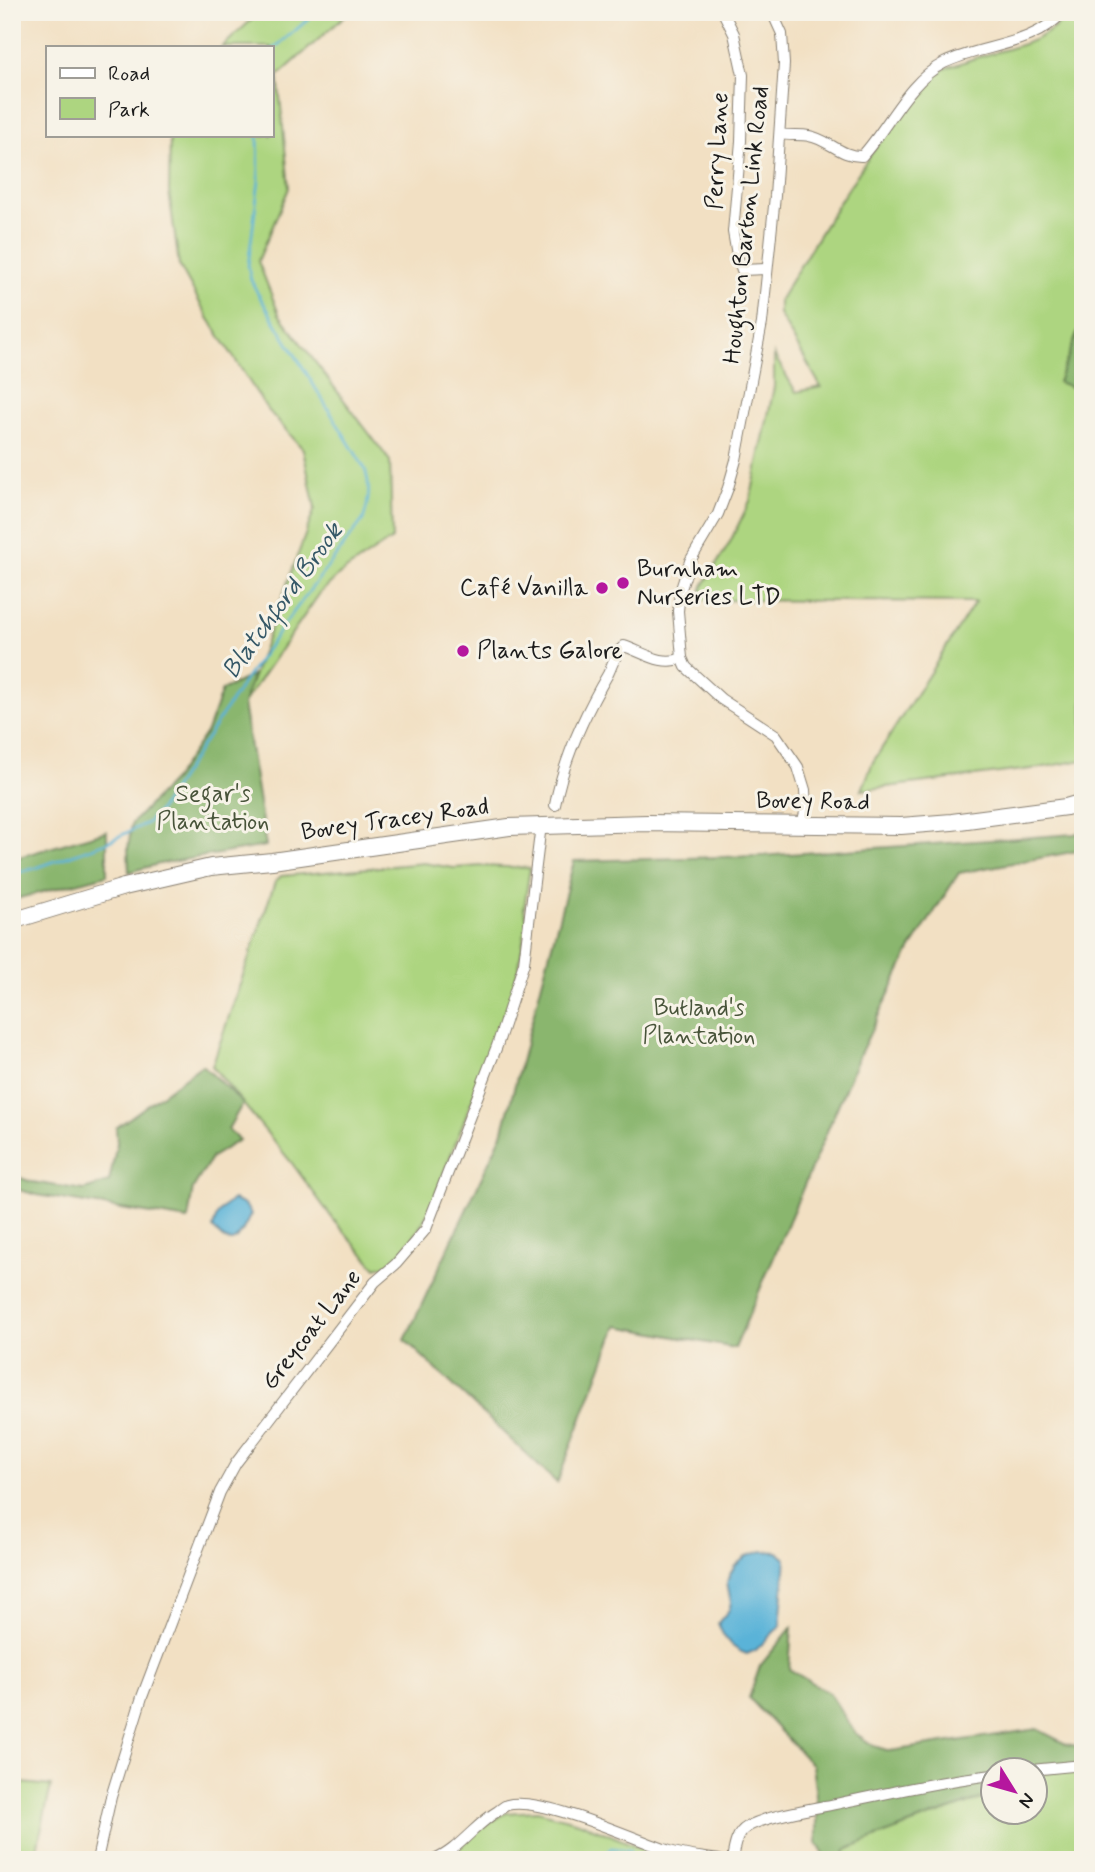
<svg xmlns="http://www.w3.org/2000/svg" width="1095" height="1872" viewBox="0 0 1095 1872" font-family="Mynerve,sans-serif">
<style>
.green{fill:#add580;stroke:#64784e;stroke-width:2}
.forest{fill:#8ab66e;stroke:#536945;stroke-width:2}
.water{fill:#5ab3d8;stroke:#3b687a;stroke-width:2}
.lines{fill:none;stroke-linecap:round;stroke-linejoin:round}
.stream{stroke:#5ab3d8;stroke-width:2.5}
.street-casing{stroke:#877e70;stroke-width:12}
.primary-casing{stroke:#877e70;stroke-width:18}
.street{stroke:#fff;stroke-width:10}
.primary{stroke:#fff;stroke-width:16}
.poi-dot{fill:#b5179e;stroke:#f7f3e8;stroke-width:2.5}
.labels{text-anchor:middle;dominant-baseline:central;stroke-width:6;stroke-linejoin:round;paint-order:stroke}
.street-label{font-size:24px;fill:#1c1c1c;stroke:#f7f3e8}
.poi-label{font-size:24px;fill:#1c1c1c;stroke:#f7f3e8;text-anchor:start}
.park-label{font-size:24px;fill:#48543a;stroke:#f7f3e8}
.water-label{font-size:26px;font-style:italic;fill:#355867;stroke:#f7f3e8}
</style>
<rect width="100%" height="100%" fill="#f7f3e8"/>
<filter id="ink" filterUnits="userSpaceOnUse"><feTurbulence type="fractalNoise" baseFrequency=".0143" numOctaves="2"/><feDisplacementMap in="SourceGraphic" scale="14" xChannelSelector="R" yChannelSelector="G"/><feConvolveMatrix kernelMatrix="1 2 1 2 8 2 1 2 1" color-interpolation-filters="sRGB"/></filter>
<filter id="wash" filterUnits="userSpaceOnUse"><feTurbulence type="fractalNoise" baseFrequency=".00686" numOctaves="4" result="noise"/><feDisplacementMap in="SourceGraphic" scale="28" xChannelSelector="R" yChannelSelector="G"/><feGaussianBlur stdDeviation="1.57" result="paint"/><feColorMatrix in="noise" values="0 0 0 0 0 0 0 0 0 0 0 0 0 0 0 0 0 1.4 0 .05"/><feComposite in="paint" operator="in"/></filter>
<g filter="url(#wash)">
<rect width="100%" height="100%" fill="#f2e0c3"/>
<g class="green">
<path d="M260,12H349L278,76L289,188L258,261L279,314L390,461L392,539L340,574L320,593L243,704L315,508L303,449L267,409L207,316L179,265L169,192L170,135H271V47H222Z"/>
<path d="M1070,12H1083V760L1039,768L862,790L873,762L975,602L699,600L703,586L729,544L750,501L774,387V355L796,392L821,387L779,314V301C814,243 848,185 888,130C904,109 919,86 941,71C947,67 955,65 961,63C1002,47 1040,49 1070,12Z"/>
<path d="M424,863L454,868L482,866L530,868L524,909L527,919L519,967L509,1003L431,1207C422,1226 399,1265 376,1268L333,1219L291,1162L212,1066L275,882L281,876Z"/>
<path d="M1083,1768V1860H844L846,1850C894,1829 943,1812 993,1795V1812H1036V1774Z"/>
<path d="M12,1782L51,1786L35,1858L12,1855Z"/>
<path d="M537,1811L579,1822L663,1857V1860H447L482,1826L506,1813Z"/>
</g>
<g class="forest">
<path d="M1083,319V392L1058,382Z"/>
<path d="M253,675L243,704L266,846L159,864L129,872L128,848L132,823L174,779L207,731L222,690Z"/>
<path d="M107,831V875L12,900V859Z"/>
<path d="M1083,831V850L959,873L910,950L859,1056L735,1348L617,1326L557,1483L405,1340L502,1134L574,861L760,856L1075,834Z"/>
<path d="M202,1065L243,1103L228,1129L239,1140L212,1157L193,1188L188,1220L37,1195L12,1188V1175L32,1182L84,1190L109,1182L117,1143L116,1128Z"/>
<path d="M792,1627L789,1669L830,1694L855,1733L874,1746L890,1751L1037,1729L1066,1744L1083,1747V1768L993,1770V1795C943,1812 894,1829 846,1850L844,1860H827L817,1843V1803L812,1765L749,1698L760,1666Z"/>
</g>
<g class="water">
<path d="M233,1200L245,1205L251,1214C240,1235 234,1255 213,1228C216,1215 221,1207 233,1200Z"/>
<path d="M763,1551L778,1552L786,1559L780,1626L756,1650L747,1654C731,1649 723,1638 718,1623L729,1610L731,1603L727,1582L729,1576L735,1566L747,1556Z"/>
</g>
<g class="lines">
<g class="stream">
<path d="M271,51L317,12"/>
<path d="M12,874L36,868L105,843L147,823L158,812L245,680L283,626L363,520C369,502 371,487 365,469L258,294L251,280L248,266L259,180L258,135"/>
<path d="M601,1860L611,1848L631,1850"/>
</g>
</g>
</g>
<g filter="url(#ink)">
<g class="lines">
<g class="street-casing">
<g id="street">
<path d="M723,12L734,34L743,75L741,141L733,232L737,255L742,270L766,269"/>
<path d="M772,12L782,34L784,64L775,196L762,323L736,460L728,488L718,514L690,561L680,592L678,611L682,658L686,667L721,699L776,735L798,767L805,790L806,808L802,825"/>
<path d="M780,134C789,136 801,134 809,136C828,139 841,157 862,156C888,128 908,81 944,63C983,44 1032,47 1063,12"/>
<path d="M555,805C564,758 584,715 608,674C613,664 615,653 624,646C643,652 662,667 682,658"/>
<path d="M1031,1770L1083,1765"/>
<path d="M97,1860L111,1797L142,1697L220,1492L236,1463L375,1282L396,1264L426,1229L497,1046L524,963L541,825"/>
<path d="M434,1860C459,1850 475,1824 498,1811C501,1809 504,1806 507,1805C541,1796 631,1838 667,1850C683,1856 702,1857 719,1860"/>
<path d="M732,1860C734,1848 736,1833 747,1827C763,1817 805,1810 825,1806C881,1795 937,1781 993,1775"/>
</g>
</g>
<g class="primary-casing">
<path id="primary" d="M12,921L124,887L211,867L272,861L509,827L647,823L901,826L952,822L1066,807L1083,802"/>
</g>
<use href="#street" class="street"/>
<use href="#primary" class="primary"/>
</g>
</g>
<g class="poi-dot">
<circle cx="623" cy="583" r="7"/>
<circle cx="602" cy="588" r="7"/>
<circle cx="463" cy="651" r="7"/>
</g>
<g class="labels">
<g class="street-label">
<text transform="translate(718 151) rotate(-87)">Perry Lane</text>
<text transform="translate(747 225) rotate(-84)">Houghton Barton Link Road</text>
<text transform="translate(813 802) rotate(1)">Bovey Road</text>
<text transform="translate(395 820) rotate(-8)">Bovey Tracey Road</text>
<text transform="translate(312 1330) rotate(-52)">Greycoat Lane</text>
</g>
<g class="poi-label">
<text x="637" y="569">Burnham<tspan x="637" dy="28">Nurseries LTD</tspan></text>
<text x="588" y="588" text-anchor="end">Café Vanilla</text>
<text x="477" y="651">Plants Galore</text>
</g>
<g class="park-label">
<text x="213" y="794">Segar's<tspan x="213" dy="28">Plantation</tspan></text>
<text x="699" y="1008">Butland's<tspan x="699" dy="28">Plantation</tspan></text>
</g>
<g class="water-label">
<text transform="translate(283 601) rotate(-54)">Blatchford Brook</text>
</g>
</g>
<rect width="1095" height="1872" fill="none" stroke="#f7f3e8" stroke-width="42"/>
<rect x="46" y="46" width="228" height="91" fill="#f7f3e8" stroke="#9f9d96" stroke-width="2"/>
<rect x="60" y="68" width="35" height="10" fill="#ffffff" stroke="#9f9d96" stroke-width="2"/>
<text x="108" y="80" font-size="21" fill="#1c1c1c">Road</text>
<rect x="60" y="98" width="35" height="21" fill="#add580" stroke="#9f9d96" stroke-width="2"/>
<text x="108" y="116" font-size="21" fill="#1c1c1c">Park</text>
<g transform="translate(1014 1791) rotate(127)"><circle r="33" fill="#f7f3e8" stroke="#9f9d96" stroke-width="2"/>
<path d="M0-5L12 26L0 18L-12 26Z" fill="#b5179e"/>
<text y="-10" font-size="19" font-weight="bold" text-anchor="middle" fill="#1c1c1c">N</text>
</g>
</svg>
